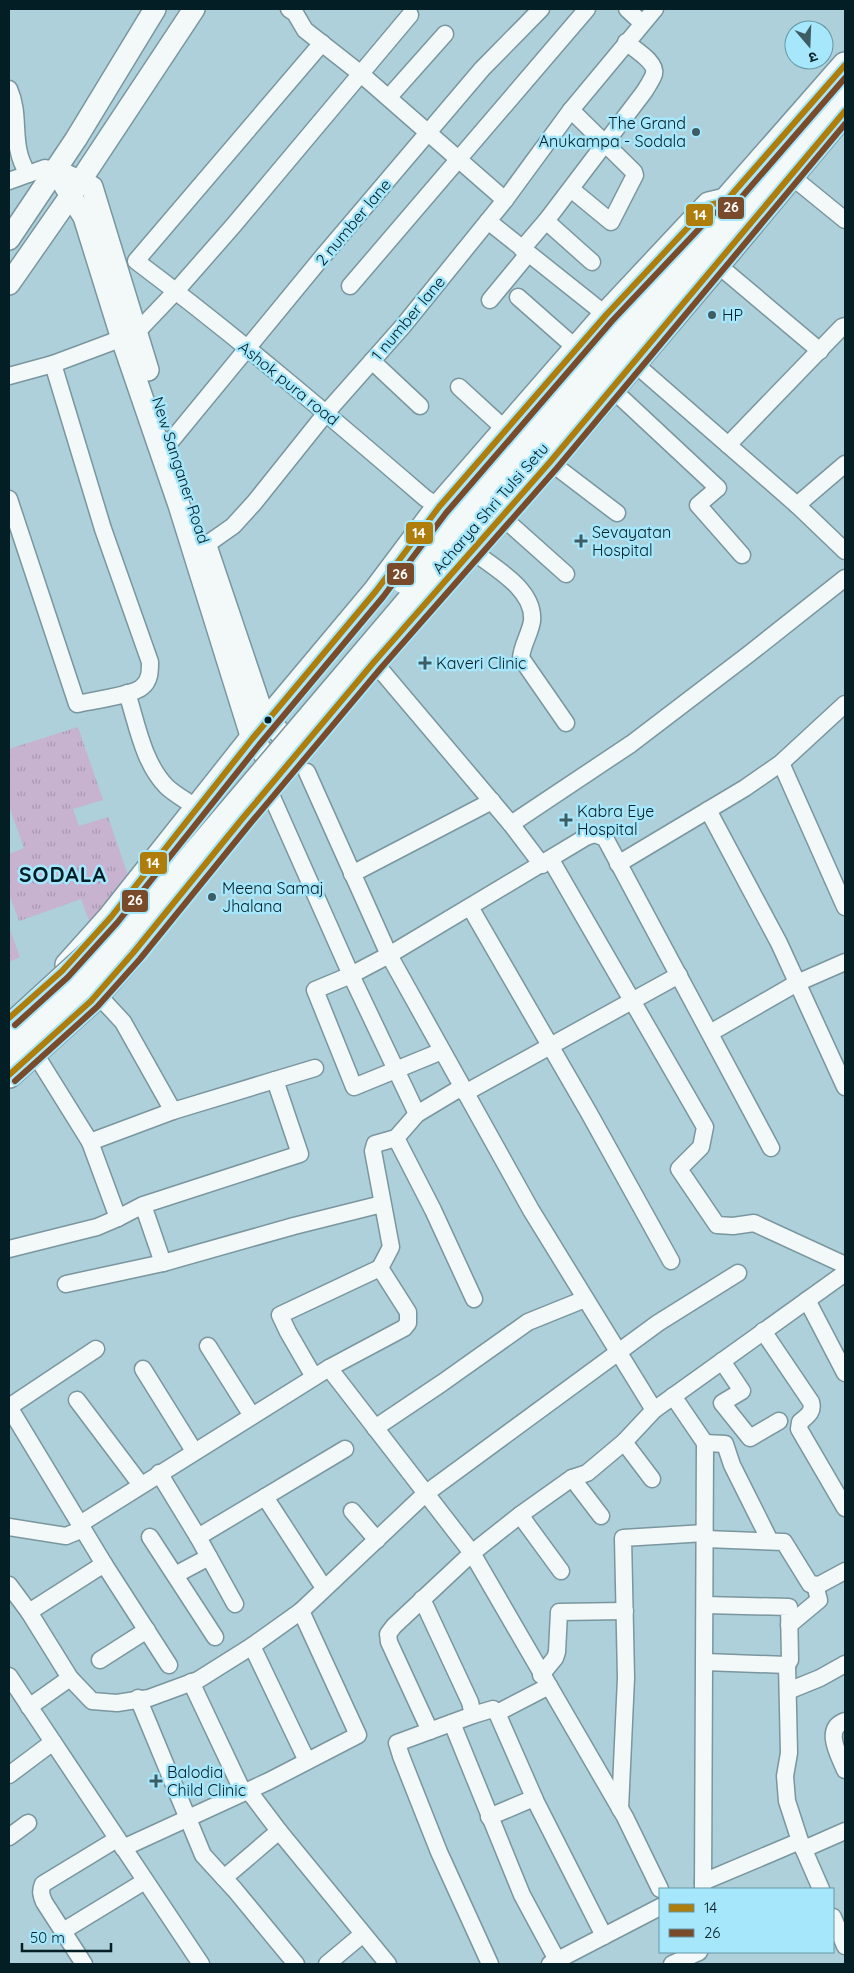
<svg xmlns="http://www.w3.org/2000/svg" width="854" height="1973" viewBox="0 0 854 1973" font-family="Quicksand,'Noto Sans Devanagari',sans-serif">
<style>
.grass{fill:url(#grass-tufts)}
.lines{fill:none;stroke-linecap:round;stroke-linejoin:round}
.minor-casing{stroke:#7a969e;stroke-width:19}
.major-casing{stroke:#7a969e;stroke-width:24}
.highway-casing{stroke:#7a969e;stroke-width:28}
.minor{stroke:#f3f8f9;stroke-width:16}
.major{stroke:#f3f8f9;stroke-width:21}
.highway{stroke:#f3f8f9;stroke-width:25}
.highway-bridge-casing{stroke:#7a969e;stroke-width:28;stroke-linecap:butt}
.highway-bridge{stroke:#f3f8f9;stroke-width:25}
.bus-1-casing{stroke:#a6e7fb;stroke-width:10}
.bus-2-casing{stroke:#a6e7fb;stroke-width:10}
.bus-1{stroke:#ae7d0b;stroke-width:6}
.bus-2{stroke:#7a4b2a;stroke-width:6}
.poi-dot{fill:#3e5c64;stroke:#a6e7fb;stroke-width:2}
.bus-dot{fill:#031e25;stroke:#a6e7fb;stroke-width:2}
.labels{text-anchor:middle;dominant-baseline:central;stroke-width:5;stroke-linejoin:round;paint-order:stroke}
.poi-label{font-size:16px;fill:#031e25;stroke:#a6e7fb;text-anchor:start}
.street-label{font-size:16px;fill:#031e25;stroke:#a6e7fb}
.district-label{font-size:21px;font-weight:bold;letter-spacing:1px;fill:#031e25;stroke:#a6e7fb}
.line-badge{stroke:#a6e7fb;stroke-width:2}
.badge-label{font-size:14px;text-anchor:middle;font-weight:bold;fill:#fff}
</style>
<defs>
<pattern id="grass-tufts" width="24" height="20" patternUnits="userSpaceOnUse" patternTransform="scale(1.25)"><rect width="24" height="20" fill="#c7b2d0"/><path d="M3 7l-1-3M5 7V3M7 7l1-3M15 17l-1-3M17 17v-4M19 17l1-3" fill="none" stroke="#a999b2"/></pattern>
</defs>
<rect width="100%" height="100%" fill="#add0da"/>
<g class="grass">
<path d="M78,727L103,800L73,809L79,826L108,817L131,884L93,931L81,899L19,921L9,894V854L24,848L9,806V749Z"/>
<path d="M9,927L20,957L9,962Z"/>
</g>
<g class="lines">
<g class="minor-casing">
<g id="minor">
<path d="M627,9L642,23"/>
<path d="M322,43L136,261C236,336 331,417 425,498L439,507"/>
<path d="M9,89C22,118 9,144 28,174"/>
<path d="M389,97L445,34"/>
<path d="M571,110L634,172L635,175L611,222L571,189"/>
<path d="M791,176L845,220"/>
<path d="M9,181L45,168L55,170"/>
<path d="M505,200L571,110L655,9"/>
<path d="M488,221L606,315"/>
<path d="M546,221L644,92C647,87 652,80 654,74C657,62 634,49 626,42"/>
<path d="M522,249L546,221L592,262"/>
<path d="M718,265L820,351"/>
<path d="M350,286L587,9"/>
<path d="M518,297L577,349"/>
<path d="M490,300L528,254"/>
<path d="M372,361L420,406"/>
<path d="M634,363L797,505L845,551"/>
<path d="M9,376L53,364"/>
<path d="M459,387L507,431"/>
<path d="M612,389L718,488L698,505L742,555"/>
<path d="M171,441L324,255L482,69L541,9"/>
<path d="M728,445L842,327L845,326"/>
<path d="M550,462L617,513"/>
<path d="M9,499L77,704C90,701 134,695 142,687C150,681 150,671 150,662L103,529L53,364L136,333L176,291L233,226L410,15"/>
<path d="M797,505L845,464"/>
<path d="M501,516L566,574"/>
<path d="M206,545L233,526L254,503L326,413L403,326L505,200L361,74L305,30L295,13L289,9"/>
<path d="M471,550C493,567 535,589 532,621C530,634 522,645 521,658L566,723"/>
<path d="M374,662L511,824L542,865"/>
<path d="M127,693C137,724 143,762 166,786C175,795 188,801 198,809"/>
<path d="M781,763L845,907"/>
<path d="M307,772L389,955L531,1210L654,1410"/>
<path d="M268,788L351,975L417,1114"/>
<path d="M708,810L779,943L845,1087"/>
<path d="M511,824L631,744L749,654L845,578"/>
<path d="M551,860L705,1127L701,1147L679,1169L717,1225L733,1226L754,1223L845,1265"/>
<path d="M618,864L745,788L781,763L845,704"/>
<path d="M352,874L492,801"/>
<path d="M470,907L589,1113L671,1261"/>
<path d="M97,994L123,1022L173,1111"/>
<path d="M710,1033L797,983L845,962"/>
<path d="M442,1051L354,1087L315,990L351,975L389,955L586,837L595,834L605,838L771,1148"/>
<path d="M34,1052L90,1142"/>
<path d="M275,1080L315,1068"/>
<path d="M465,1093L679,975"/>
<path d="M396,1138L433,1210L474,1299"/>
<path d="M143,1205L300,1154L275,1080L173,1111L90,1142L118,1218L143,1205L163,1263"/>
<path d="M9,1249L97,1227L118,1218"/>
<path d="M66,1284L163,1263L294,1226L382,1204"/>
<path d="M807,1300L845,1373"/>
<path d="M763,1331L811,1402C814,1412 807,1416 800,1422L799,1429L845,1508"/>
<path d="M208,1346L252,1416"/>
<path d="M722,1361L742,1391L722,1403L750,1438L779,1421"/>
<path d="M329,1368L472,1553L625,1817L660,1889"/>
<path d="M143,1369L194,1451"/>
<path d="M314,1377L288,1332L280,1315L380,1268"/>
<path d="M673,1396L705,1443L703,1889"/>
<path d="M77,1400L141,1485"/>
<path d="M9,1407L104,1564"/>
<path d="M9,1407L96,1349"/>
<path d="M375,1428L442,1383L528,1322L585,1299"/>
<path d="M624,1442L652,1479"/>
<path d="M705,1443L725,1444L732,1465L770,1541"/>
<path d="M159,1473L198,1537L235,1604"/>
<path d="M572,1478L601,1516"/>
<path d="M265,1497L324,1588"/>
<path d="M352,1511L377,1540"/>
<path d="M520,1515L561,1571"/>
<path d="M80,1524L329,1368L404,1328L408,1323V1312L380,1268L391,1247L373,1151L375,1144L396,1138L417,1114L462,1087"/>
<path d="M9,1527L66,1536L83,1529"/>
<path d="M150,1537L215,1637"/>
<path d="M198,1537L345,1449"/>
<path d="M705,1539L784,1542L810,1584L819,1585L845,1571"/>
<path d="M175,1575L209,1557"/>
<path d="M9,1585L29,1612"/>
<path d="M422,1599L470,1702L473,1715L397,1743L401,1756L439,1852L490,1964"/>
<path d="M705,1605L789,1607L790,1660L787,1665"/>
<path d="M789,1625L819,1600L815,1585"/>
<path d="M252,1646L307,1761"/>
<path d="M100,1660L147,1630"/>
<path d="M705,1662L787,1665L789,1753L785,1776L787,1801L800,1841L821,1889"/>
<path d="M169,1665L104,1564L29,1612L70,1678L92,1701L117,1703L149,1698L198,1680L252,1646L301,1611L425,1494L658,1323L738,1273"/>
<path d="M541,1675L555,1658L557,1652L559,1612L625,1611"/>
<path d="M9,1676L201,1964"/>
<path d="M191,1682L243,1792"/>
<path d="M788,1691L820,1678L845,1664"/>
<path d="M138,1698L203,1855L235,1890L296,1964"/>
<path d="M29,1707L70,1678"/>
<path d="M497,1713L549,1686"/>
<path d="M473,1715L493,1709L497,1713L536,1802L604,1936"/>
<path d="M845,1721C823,1729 839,1755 845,1770"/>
<path d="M452,1723L522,1895L557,1960"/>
<path d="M430,1731L389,1642L388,1634L394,1626L472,1553L520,1515L572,1478L587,1473L624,1442L654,1410L845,1273"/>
<path d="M9,1775L53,1742"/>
<path d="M248,1790L279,1831"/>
<path d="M620,1809L626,1678L623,1538L705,1533"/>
<path d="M489,1817L534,1798"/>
<path d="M9,1837L28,1823"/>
<path d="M123,1848L269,1781L358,1735L301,1611"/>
<path d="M804,1849L845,1831"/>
<path d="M224,1878L279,1831L388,1964"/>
<path d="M703,1882L800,1841"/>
<path d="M833,1917L845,1946"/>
<path d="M63,1931L145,1881"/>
<path d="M84,1964L44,1902C41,1895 40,1891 43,1884L117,1839"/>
<path d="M327,1964L363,1934"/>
<path d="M550,1964L660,1907"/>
<path d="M672,1964L699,1952"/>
</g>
</g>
<g class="major-casing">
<g id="major">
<path d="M55,170L84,217L122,339L179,505L252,739L280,773"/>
<path d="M55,170L92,187L148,370"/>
<path d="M9,239L76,139L155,9"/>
<path d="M9,284L71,195L194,9"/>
<path d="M207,549L261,709L268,720L298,752"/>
</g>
</g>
<g class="highway-casing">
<g id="highway">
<path d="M716,212L845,65"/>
<path d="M68,965L111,917L252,739L376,591L439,507L606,315L709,205L726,201"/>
<path d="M9,1075L91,1001L133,953L242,819L374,662L550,462L711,272L845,111"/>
</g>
</g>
<use href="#minor" class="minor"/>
<use href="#major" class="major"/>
<use href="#highway" class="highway"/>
<g class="highway-bridge-casing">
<g id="highway-bridge">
<path d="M404,581L716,212"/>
<path d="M9,1028L92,952"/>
<path d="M9,1053L84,984L421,587L702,263L845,91"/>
</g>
</g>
<use href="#highway-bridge" class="highway-bridge"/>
<g class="bus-1-casing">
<g id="bus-1">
<path d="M9,1018L62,971L111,917L252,739L376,591L439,507L606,315L709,205L726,201L845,65"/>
<path d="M9,1075L91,1001L133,953L242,819L374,662L550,462L845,111"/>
</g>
</g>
<g class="bus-2-casing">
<g id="bus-2">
<path d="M15,1025L68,977L117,923L259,745L383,597L446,513L612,321L714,213L733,207L845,78"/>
<path d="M15,1081L97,1007L140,959L249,825L381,668L557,468L845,124"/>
</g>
</g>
<use href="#bus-1" class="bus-1"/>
<use href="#bus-2" class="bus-2"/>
</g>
<g class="poi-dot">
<circle cx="696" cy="132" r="5"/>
<circle cx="712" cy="315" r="5"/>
<path d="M578.5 533.5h5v5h5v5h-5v5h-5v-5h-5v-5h5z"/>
<path d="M422.5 655.5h5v5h5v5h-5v5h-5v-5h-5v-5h5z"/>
<path d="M563.5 812.5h5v5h5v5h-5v5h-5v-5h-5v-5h5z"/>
<circle cx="212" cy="897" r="5"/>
<path d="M153.5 1773.5h5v5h5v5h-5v5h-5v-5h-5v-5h5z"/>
</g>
<circle class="bus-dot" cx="268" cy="720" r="4.5"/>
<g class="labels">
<g class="poi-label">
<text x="686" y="123" text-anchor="end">The Grand<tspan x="686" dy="18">Anukampa - Sodala</tspan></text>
<text x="722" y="315">HP</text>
<text x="592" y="532">Sevayatan<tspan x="592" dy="18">Hospital</tspan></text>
<text x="436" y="663">Kaveri Clinic</text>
<text x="577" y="811">Kabra Eye<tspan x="577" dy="18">Hospital</tspan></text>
<text x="222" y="888">Meena Samaj<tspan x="222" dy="18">Jhalana</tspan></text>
<text x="167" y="1772">Balodia<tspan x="167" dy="18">Child Clinic</tspan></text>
</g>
<g class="street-label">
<text transform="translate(353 222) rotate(-50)">2 number lane</text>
<text transform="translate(408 318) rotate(-50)">1 number lane</text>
<text transform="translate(289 383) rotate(39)">Ashok pura road</text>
<text transform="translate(181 470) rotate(72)">New Sanganer Road</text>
<text transform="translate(490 508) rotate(-49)">Acharya Shri Tulsi Setu</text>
</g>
<g class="district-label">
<text x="63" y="874">SODALA</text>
</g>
</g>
<g class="line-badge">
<rect x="717" y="196" width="28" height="24" rx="5" fill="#7a4b2a"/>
<rect x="685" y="203" width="29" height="24" rx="5" fill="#ae7d0b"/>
<rect x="405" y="521" width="29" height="24" rx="5" fill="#ae7d0b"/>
<rect x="386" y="562" width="29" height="24" rx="5" fill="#7a4b2a"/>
<rect x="139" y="851" width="29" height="24" rx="5" fill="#ae7d0b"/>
<rect x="121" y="889" width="28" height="24" rx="5" fill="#7a4b2a"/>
</g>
<g class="badge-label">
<text x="731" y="212">26</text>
<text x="700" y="220">14</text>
<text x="419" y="538">14</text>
<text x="400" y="579">26</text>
<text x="153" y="868">14</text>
<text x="135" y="905">26</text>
</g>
<rect width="854" height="1973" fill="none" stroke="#031e25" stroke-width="20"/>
<rect x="659" y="1888" width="175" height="65" fill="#a6e7fb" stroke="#6597a5"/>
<rect x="669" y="1904" width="25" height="8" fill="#ae7d0b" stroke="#6597a5"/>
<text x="704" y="1913" font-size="15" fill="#031e25">14</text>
<rect x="669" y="1929" width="25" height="8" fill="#7a4b2a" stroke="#6597a5"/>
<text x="704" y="1938" font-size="15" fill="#031e25">26</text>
<g transform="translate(809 45) rotate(161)"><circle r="24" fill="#a6e7fb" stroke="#6597a5"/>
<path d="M0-4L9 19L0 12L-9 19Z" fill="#3e5c64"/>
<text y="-8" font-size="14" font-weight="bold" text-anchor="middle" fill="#031e25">उ</text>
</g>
<path d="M22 1943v8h89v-8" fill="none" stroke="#031e25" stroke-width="2.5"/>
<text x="30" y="1943" font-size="15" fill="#031e25" stroke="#a6e7fb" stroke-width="4" paint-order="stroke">50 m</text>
</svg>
